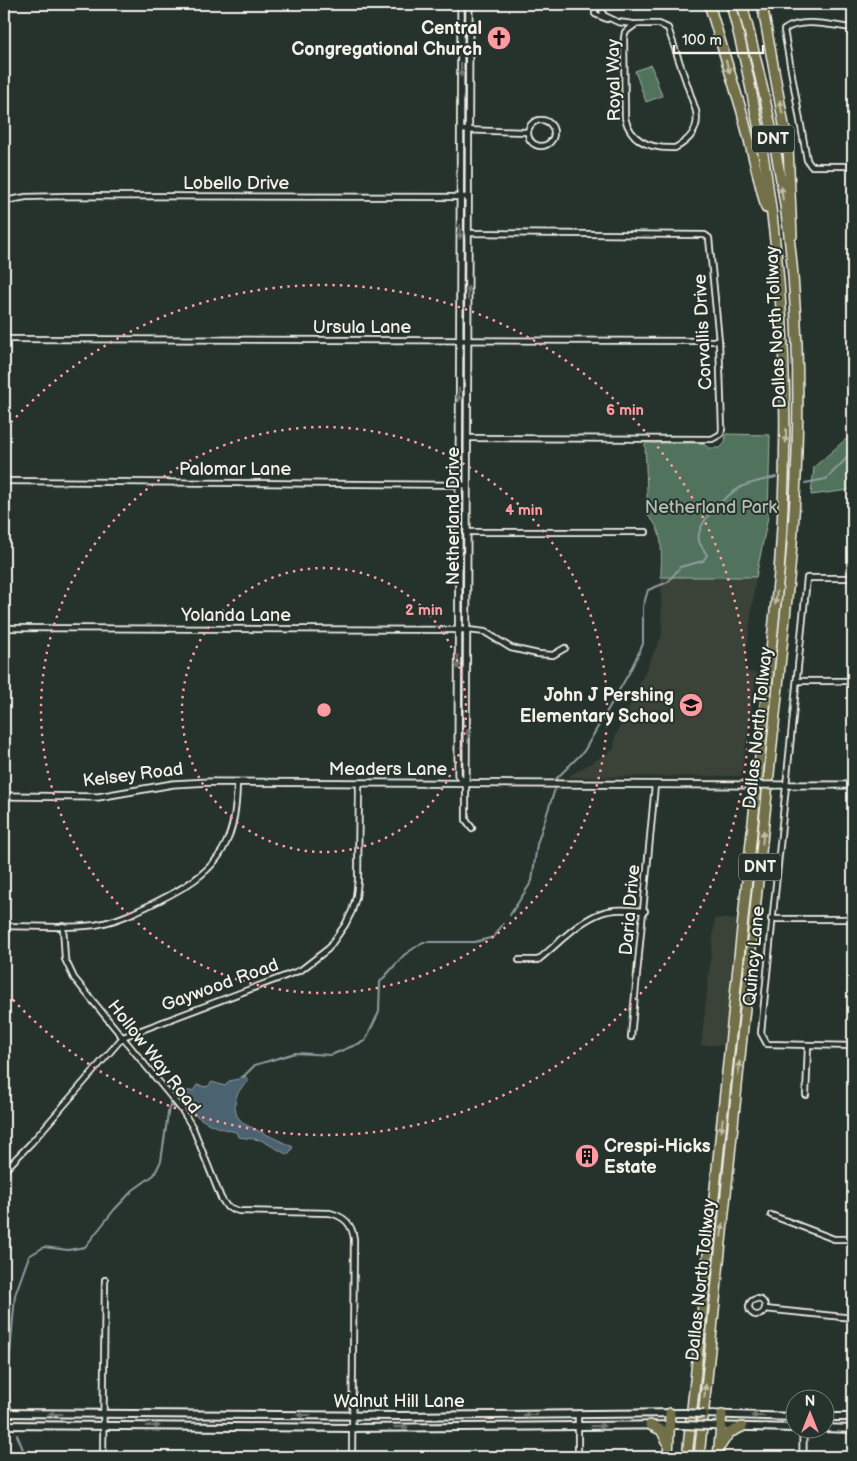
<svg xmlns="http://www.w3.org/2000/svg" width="857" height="1461" viewBox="0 0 857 1461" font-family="'Balsamiq Sans',sans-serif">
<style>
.built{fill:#3b4239}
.green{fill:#51725d;stroke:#a2b2a2}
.water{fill:#4b646f;stroke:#8f9c9f}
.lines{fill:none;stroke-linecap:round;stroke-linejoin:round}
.stream{stroke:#8f9c9f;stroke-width:2}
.minor-casing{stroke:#f4f1e8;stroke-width:8}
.tertiary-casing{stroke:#f4f1e8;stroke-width:9}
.secondary-casing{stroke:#f4f1e8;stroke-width:10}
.motorway-casing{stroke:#f4f1e8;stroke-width:12}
.minor{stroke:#26332d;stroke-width:4.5}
.tertiary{stroke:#26332d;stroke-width:5.5}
.secondary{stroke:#26332d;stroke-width:6}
.motorway{stroke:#71704a;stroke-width:9}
.tertiary-bridge-casing{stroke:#f4f1e8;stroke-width:9;stroke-linecap:butt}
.secondary-bridge-casing{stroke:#f4f1e8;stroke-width:10;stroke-linecap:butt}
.tertiary-bridge{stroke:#26332d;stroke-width:5.5}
.secondary-bridge{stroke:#26332d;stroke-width:6}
.oneway{fill:#c0bda9}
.oneway2{fill:#6e766e}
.ring{fill:none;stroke:#ff9aa2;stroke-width:2.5;stroke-dasharray:2.5 5}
.labels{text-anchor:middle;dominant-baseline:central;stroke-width:4;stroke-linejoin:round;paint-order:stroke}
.shield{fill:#26332d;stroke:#b6b8b0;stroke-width:1}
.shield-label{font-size:16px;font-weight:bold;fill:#f4f1e8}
.poi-label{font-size:18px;font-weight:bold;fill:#f4f1e8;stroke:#26332d;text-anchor:end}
.street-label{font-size:18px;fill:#f4f1e8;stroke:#26332d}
.park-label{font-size:18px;fill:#b3beb0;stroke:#26332d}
.centre{fill:#ff9aa2;stroke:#26332d;stroke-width:2.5}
.ring-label{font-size:15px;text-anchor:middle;font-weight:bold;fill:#ff9aa2;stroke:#26332d;stroke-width:4;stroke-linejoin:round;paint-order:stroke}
</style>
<rect width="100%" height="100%" fill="#26332d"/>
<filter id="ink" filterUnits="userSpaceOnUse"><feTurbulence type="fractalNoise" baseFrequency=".02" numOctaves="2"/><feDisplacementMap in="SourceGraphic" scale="10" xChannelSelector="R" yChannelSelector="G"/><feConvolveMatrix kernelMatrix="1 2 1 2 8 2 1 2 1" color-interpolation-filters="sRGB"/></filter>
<g filter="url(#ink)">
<g class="built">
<path d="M661,577H756L744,671L757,673L741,776L568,777L614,749L615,737L662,635Z"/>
<path d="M715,918L736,920L724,1045H701Z"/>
</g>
<g class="green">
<path d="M651,65L662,96L646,102L635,71Z"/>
<path d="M853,433C853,451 855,473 849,490L811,495L814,467Z"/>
<path d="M726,434L770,435L768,517L756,577H661C661,556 665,530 648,516L645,443H702L709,448H720L725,443Z"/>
</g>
<path class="water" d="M244,1075L249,1081C237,1090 232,1101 237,1116L244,1124L293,1147L288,1155L261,1140L238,1137L236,1132C217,1128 201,1123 188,1107L174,1109L169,1102L182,1091H193L197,1085L207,1087L212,1082L225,1086L229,1081L238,1079Z"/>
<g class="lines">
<g class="stream">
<path d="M805,483L826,479L845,460L853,443"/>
<path d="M556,779L584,751L629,673L643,644V607L648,590L668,582L680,567L703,561L707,555C704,550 700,545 699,541C695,522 727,495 741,487C751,482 765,480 776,477"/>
<path d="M510,915L532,881L537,844L555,789"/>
<path d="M243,1077L255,1065L295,1053L331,1055L365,1041L379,1012L380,982L404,955L423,942H475L494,937L503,924"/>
<path d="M11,1407L7,1390L15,1295L29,1256L44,1247L68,1250L85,1247L114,1210L133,1190L154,1175L161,1161L169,1107L174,1106"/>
<path d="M17,1435L24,1452L21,1457"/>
</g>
<g class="minor-casing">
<g id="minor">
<path d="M595,4V14L607,19"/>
<path d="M602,4L603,15L618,22L633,24"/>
<path d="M636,24H659L668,28L696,111C700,129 690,140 675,148C651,149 631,142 625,118L624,38L625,32Z"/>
<path d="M853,28C833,26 801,17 784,30L807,160L811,166H853"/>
<circle cx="541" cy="133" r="13"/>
<path d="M461,130L528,132"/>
<path d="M4,201L26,197L66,196L468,197"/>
<path d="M853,224V255"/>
<path d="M4,339L719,341"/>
<path d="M468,438L712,439L721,434L722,429L719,341L709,238L705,235L468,233"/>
<path d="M4,481L467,485"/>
<path d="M467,532H646"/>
<path d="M853,578H807L761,1033L767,1044L853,1046"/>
<path d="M4,628L468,630L485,632L511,648L538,654L553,655L565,648"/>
<path d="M797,681H853"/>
<path d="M466,784V820L472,828"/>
<path d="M771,919H853"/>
<path d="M4,926C34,926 66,929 95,925C117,921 136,912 156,902C215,873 236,850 237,782"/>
<path d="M63,926L65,959L74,978L182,1110L193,1128L221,1198L227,1207L239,1211L330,1213C345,1217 352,1224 354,1239L352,1457"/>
<path d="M519,960H538C558,944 577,922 601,913C615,908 631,910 645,911"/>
<path d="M631,1037L655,785"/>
<path d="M806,1095L808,1046"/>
<path d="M4,1171L32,1142L123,1037L301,970L328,949L345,925L352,911L356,897L358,880L359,784"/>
<path d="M771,1215L834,1239H853"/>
<circle cx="757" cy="1307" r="8"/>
<path d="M765,1309L853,1318"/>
<path d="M103,1457L105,1280"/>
<path d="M578,1457V1415"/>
</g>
</g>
<g class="tertiary-casing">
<g id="tertiary">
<path d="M461,4L458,775L466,784"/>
<path d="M466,784L469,4"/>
<path d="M776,785H853"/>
<path d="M4,796L98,797L173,784L210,782L748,785"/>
<path d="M803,1457V1428"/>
</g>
</g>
<g class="secondary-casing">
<g id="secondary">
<path d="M4,1413L399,1416L684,1413"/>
<path d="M704,1414L794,1417"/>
<path d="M824,1417H853"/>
<path d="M4,1425L352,1428L682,1425"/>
<path d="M710,1426L794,1428"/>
<path d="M823,1428L853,1429"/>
</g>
</g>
<g class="motorway-casing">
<g id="motorway">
<path d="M709,4L742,112L766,208"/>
<path d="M762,4L788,147L792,236"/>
<path d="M650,1425L661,1430L667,1441"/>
<path d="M721,1445L729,1433L742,1427"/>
<path d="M668,1457L670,1413"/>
<path d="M687,1457L779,573C794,377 781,194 731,4"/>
<path d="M699,1457L790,569C798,476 801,383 794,290C788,194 766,96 742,4"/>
<path d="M718,1457L722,1415"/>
</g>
</g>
<use href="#minor" class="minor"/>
<use href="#tertiary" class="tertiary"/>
<use href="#secondary" class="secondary"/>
<use href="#motorway" class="motorway"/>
<g class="tertiary-bridge-casing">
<path id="tertiary-bridge" d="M748,785H776"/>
</g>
<g class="secondary-bridge-casing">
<g id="secondary-bridge">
<path d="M684,1413L704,1414"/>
<path d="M682,1425L710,1426"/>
</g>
</g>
<use href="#tertiary-bridge" class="tertiary-bridge"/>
<use href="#secondary-bridge" class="secondary-bridge"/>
</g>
<defs><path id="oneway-solid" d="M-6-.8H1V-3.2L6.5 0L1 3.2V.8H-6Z" transform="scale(1.25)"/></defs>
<g class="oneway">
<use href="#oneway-solid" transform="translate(728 67) rotate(73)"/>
<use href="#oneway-solid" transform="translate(781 107) rotate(-101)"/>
<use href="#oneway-solid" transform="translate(782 193) rotate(-98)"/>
<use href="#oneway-solid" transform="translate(786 436) rotate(90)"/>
<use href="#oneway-solid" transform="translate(776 598) rotate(96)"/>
<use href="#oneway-solid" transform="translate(763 837) rotate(-84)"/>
<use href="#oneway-solid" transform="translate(739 1068) rotate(-84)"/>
<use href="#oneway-solid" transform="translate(722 1125) rotate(96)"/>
<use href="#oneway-solid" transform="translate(722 1230) rotate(-84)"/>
<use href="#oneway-solid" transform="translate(705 1391) rotate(-84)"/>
</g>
<g class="oneway2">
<use href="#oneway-solid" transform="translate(461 70) rotate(90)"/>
<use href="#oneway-solid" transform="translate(460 232) rotate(90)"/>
<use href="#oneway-solid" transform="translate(468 293) rotate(-90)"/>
<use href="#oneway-solid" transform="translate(459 395) rotate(91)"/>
<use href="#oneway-solid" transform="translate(458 662) rotate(90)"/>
<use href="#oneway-solid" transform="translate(468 736) rotate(-90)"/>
<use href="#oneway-solid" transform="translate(55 1414) rotate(-180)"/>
<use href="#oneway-solid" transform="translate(304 1415) rotate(-180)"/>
<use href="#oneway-solid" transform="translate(530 1415) rotate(180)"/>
<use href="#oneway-solid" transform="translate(758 1416) rotate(-179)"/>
<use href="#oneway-solid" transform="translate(153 1426)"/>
<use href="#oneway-solid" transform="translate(598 1426) rotate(-1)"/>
<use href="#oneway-solid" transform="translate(401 1427)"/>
</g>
</g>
<g class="ring">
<circle cx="324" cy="710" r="142"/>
<circle cx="324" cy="710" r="283"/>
<path d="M6 428A425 425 0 1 1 6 992"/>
</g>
<defs>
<g id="church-disc" transform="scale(1.25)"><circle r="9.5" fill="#ff9aa2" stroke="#26332d"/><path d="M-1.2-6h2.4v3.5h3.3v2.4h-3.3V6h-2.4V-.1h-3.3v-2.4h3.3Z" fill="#111"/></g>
<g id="school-disc" transform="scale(1.25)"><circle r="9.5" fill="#ff9aa2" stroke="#26332d"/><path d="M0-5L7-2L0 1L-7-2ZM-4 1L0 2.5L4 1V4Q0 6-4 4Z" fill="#111"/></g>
<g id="building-disc" transform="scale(1.25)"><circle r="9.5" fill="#ff9aa2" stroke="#26332d"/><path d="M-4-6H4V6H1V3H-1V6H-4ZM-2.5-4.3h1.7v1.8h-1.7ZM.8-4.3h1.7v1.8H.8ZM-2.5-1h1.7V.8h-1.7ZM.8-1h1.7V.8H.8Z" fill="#111"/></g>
</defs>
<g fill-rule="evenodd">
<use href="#church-disc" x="499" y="38"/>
<use href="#school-disc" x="691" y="705"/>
<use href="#building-disc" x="587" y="1156"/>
</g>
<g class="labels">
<g class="shield">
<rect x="752" y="125.5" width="42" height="27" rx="4"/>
<rect x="739" y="853.5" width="42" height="27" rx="4"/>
</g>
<g class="shield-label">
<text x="773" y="139">DNT</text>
<text x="760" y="867">DNT</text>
</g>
<g class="poi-label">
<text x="482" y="28">Central<tspan x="482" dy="21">Congregational Church</tspan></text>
<text x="674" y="695">John J Pershing<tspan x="674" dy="21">Elementary School</tspan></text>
<text x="604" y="1146" text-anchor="start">Crespi-Hicks<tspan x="604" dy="21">Estate</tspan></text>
</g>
<g class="street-label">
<text transform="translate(614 80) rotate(-91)">Royal Way</text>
<text x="236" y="183">Lobello Drive</text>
<text x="362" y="327">Ursula Lane</text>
<text transform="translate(776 327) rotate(-93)">Dallas North Tollway</text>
<text transform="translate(703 332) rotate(-93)">Corvallis Drive</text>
<text x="235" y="469">Palomar Lane</text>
<text transform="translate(453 516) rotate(-90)">Netherland Drive</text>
<text x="236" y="615">Yolanda Lane</text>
<text transform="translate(758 728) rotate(-84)">Dallas North Tollway</text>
<text x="388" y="769">Meaders Lane</text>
<text transform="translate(133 775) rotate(-7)">Kelsey Road</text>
<text transform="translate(630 910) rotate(-85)">Daria Drive</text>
<text transform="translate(754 956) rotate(-85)">Quincy Lane</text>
<text transform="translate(220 985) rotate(-20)">Gaywood Road</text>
<text transform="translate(154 1057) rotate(52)">Hollow Way Road</text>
<text transform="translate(701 1280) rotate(-84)">Dallas North Tollway</text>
<text x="399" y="1401">Walnut Hill Lane</text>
</g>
<g class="park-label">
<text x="711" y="507">Netherland Park</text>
</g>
</g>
<circle cx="324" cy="710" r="8" class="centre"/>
<g class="ring-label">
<text x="625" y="415">6 min</text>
<text x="524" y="515">4 min</text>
<text x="424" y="615">2 min</text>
</g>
<rect width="857" height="1461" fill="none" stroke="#26332d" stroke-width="20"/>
<rect x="10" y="10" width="837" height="1441" fill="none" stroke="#f4f1e8" stroke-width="2" filter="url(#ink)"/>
<g transform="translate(810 1414)"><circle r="24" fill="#26332d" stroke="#787f78"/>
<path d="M0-4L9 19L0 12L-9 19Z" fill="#ff9aa2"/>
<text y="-8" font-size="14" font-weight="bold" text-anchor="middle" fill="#f4f1e8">N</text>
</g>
<path d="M674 45v8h89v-8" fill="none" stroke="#f4f1e8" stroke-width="2.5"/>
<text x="682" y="45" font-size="15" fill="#f4f1e8" stroke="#26332d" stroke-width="4" paint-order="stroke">100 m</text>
</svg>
